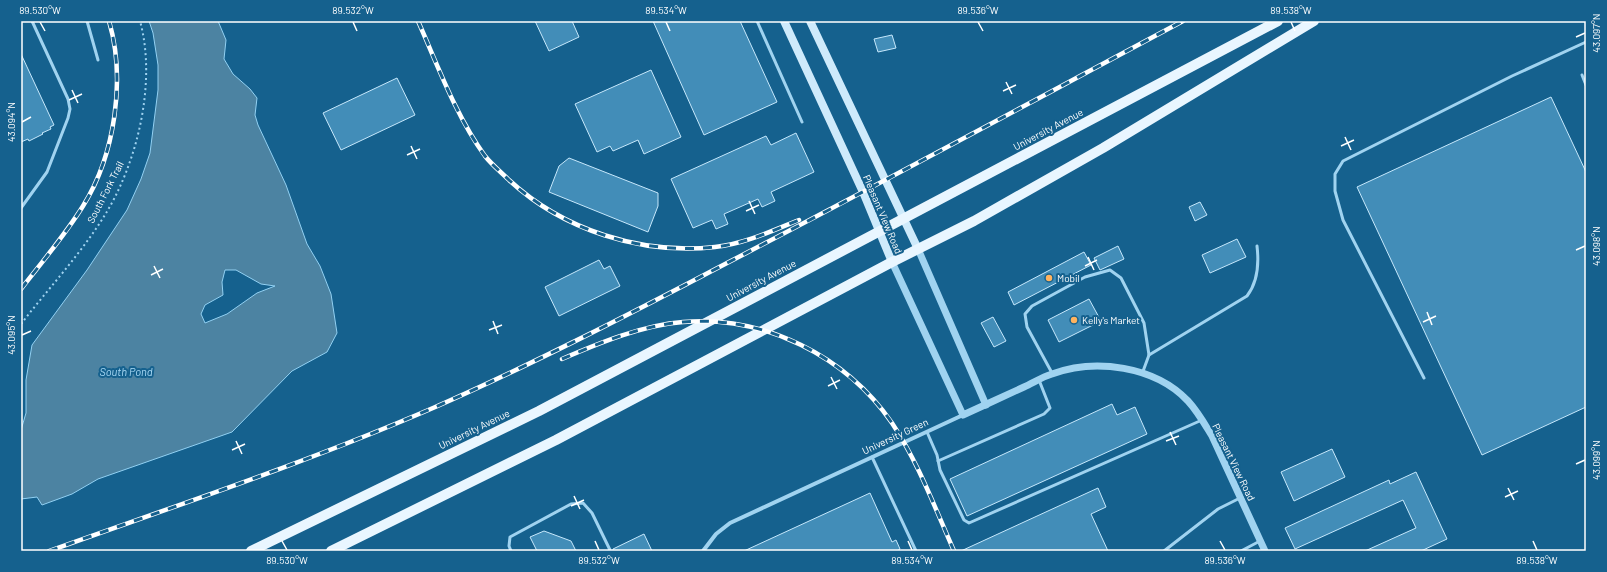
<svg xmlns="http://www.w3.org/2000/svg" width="1607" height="572" viewBox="0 0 1607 572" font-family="Barlow,sans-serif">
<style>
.water{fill:#4c83a2;stroke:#92d1f3;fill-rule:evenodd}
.building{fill:#428db8;stroke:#c6e8fc}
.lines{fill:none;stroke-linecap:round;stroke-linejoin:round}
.path{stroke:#a0d3f0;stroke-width:2;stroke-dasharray:2 3;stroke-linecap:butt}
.service{stroke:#a0d3f0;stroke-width:3}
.minor{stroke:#a0d3f0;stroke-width:4}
.tertiary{stroke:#a0d3f0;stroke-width:7}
.secondary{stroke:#ceeafb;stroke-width:8}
.primary{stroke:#e9f6ff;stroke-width:10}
.rail-casing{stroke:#fff;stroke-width:4.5}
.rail{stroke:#15618e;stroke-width:3;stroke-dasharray:9;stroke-linecap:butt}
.ticks{fill:none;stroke:#fff;stroke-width:1.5}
.poi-dot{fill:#ffb35f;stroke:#15618e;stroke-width:1.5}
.labels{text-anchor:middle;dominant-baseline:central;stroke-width:4;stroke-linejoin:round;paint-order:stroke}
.street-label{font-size:10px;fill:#fff;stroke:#15618e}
.poi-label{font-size:10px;fill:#fff;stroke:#15618e;text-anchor:start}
.water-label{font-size:11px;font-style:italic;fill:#acdcf7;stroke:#15618e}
.neatline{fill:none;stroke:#fff;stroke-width:1.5}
.ticks-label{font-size:10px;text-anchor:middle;fill:#fff}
</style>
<rect width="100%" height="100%" fill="#15618e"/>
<path class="water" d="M149,21H218L226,40L224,59L233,74L250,89L257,98L255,115L258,125L286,185L307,244L320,266L331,294L337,333L327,352L292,371L232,432L98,479L72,494L42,505L37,497L21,499V430L26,413V380L32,345L87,270L127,210L141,179L150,153L158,90V65L153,33ZM225,270H236L261,284L275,286L257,293L227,314L205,323L201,314L205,305L223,295L222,282Z"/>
<g class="building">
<path d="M535,21H572L579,37L549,51Z"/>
<path d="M653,21H740L777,102L704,135Z"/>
<path d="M892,35L896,48L878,52L874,39Z"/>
<path d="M21,54L54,125L50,127L51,129L42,133L43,134L29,141L28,139L21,142Z"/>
<path d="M651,70L681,137L644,154L638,140L613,151L610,146L597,152L575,104Z"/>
<path d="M397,78L415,115L341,150L323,113Z"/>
<path d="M1551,97L1586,172V407L1482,455L1357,187Z"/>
<path d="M796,133L814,172L771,192L775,201L762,207L758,199L724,214L728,224L716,229L712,220L693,228L671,179L766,136L771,145Z"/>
<path d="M569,158L658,193V206L648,232L549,192L559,166Z"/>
<path d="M1200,202L1207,215L1195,221L1189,207Z"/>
<path d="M1237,239L1246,257L1210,273L1202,255Z"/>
<path d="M1118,246L1124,259L1100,270L1094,258Z"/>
<path d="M1084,252L1091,265L1014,305L1008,292Z"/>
<path d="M599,260L604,269L610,266L620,286L559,316L545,287Z"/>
<path d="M1089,299L1101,321L1059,342L1048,320Z"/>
<path d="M993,317L1006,341L994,347L981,323Z"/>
<path d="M1112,404L1117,415L1135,407L1147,434L967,516L950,479Z"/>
<path d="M1332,449L1345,477L1294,501L1281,472Z"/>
<path d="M1416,472L1447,539L1421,551H1365L1416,528L1403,500L1295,549L1285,528L1389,480L1390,484Z"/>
<path d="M1098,488L1106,507L1091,514L1108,551H961Z"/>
<path d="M870,493L892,542L896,540L900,549L897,551H744Z"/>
<path d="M544,531L571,541L576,551H537L530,537Z"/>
<path d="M644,534L652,551H613V549Z"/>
</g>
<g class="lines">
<path class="path" d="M21,324C48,289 79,256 103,218C137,165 157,83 140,21"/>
<g class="service">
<path d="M87,21L98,60"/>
<path d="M757,21L802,122"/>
<path d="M1582,75L1586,85"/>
<path d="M21,208L47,172L68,118L70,109L68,99L32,21"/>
<path d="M1149,355L1247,296C1258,282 1259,263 1257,246"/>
<path d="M1052,373L1027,327L1025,314L1032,306L1085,277L1110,270L1121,278L1144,323L1149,355L1142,374"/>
<path d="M1424,378L1343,220L1335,191V174L1343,161L1512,76L1586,42"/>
<path d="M927,432L937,455L940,470L964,520L969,523L1202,420"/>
<path d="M872,457L916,551"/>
<path d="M938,461L1044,414L1050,408L1039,380"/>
<path d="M511,551L509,546L510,537L571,504L583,503L592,513L610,550"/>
<path d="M1164,551L1218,509L1240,498"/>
<path d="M1241,551L1260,541"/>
</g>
<path class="minor" d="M703,551L716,534L730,523L963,415"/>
<g class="tertiary">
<path d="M918,249L986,405"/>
<path d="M892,262L963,415C983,406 1004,396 1024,387C1033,383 1042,377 1052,374C1095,358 1155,366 1188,401C1198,412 1204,423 1212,436L1265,551"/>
</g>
<g class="secondary">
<path d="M784,21L863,192L892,262"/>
<path d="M810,21L918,249"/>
</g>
<g class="primary">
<path d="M251,551L539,411L1278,21"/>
<path d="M331,551L556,440L892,262L974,221L1103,148L1314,21"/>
</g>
<g class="rail-casing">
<g id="rail">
<path d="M418,21C438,66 456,116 485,156C492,165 501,172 509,180C563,230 641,255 715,247C744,244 772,231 799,220"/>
<path d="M21,289C42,262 65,235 83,206C115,155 126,79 109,21"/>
<path d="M562,359C599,343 643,325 683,322C764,315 846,356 892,423C918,462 935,508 954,551"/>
<path d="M49,551C178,505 308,462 433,408C533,364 630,314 727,263C880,184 1031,102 1183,21"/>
</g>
</g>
<use href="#rail" class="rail"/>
</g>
<path class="ticks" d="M40,22L45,31M353,22L357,31M666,22L670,31M978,22L983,31M1291,22L1295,31M1576,37L1585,33M1006,82L1012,94M72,90L78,103M1003,91L1016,85M69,100L82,94M22,122L31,117M1345,137L1351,150M411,146L417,159M1341,146L1354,140M407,155L420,149M749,201L755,214M746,211L759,205M1576,250L1585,246M1088,257L1094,270M154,266L160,278M1085,266L1097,260M151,275L163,269M1427,312L1432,325M493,321L498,334M1423,322L1436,316M489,330L502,325M22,335L31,331M831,377L837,389M828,386L840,380M1170,432L1176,445M236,441L242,454M1166,441L1179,436M232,450L245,444M1576,464L1585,460M1508,488L1514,500M574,496L580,509M1505,497L1518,491M571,506L584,500M282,541L287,550M595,541L599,550M908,541L912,550M1220,541L1225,550M1533,541L1537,550"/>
<g class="poi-dot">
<circle cx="1049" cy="278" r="4"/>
<circle cx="1074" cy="320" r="4"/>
</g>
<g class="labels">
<g class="street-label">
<text transform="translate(1048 129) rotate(-28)">University Avenue</text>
<text transform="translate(105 192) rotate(-63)">South Fork Trail</text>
<text transform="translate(883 214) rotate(67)">Pleasant View Road</text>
<text transform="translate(761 280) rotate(-28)">University Avenue</text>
<text transform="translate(474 429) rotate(-26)">University Avenue</text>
<text transform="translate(895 436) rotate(-25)">University Green</text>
<text transform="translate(1234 462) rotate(64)">Pleasant View Road</text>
</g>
<g class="poi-label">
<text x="1057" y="278">Mobil</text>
<text x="1082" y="320">Kelly's Market</text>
</g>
<g class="water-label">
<text x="126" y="371">South Pond</text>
</g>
</g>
<rect width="1607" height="572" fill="none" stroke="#15618e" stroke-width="44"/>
<rect x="22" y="22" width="1563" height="528" class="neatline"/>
<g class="ticks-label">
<text x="40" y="14">89.530°W</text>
<text x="353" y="14">89.532°W</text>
<text x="666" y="14">89.534°W</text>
<text x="978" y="14">89.536°W</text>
<text x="1291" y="14">89.538°W</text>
<text transform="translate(1596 33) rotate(-90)" y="4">43.097°N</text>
<text transform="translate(11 122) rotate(-90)" y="4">43.094°N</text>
<text transform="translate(1596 246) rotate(-90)" y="4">43.098°N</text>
<text transform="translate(11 335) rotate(-90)" y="4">43.095°N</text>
<text transform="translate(1596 460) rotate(-90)" y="4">43.099°N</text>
<text x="287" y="564">89.530°W</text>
<text x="599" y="564">89.532°W</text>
<text x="912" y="564">89.534°W</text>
<text x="1225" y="564">89.536°W</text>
<text x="1537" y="564">89.538°W</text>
</g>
</svg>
